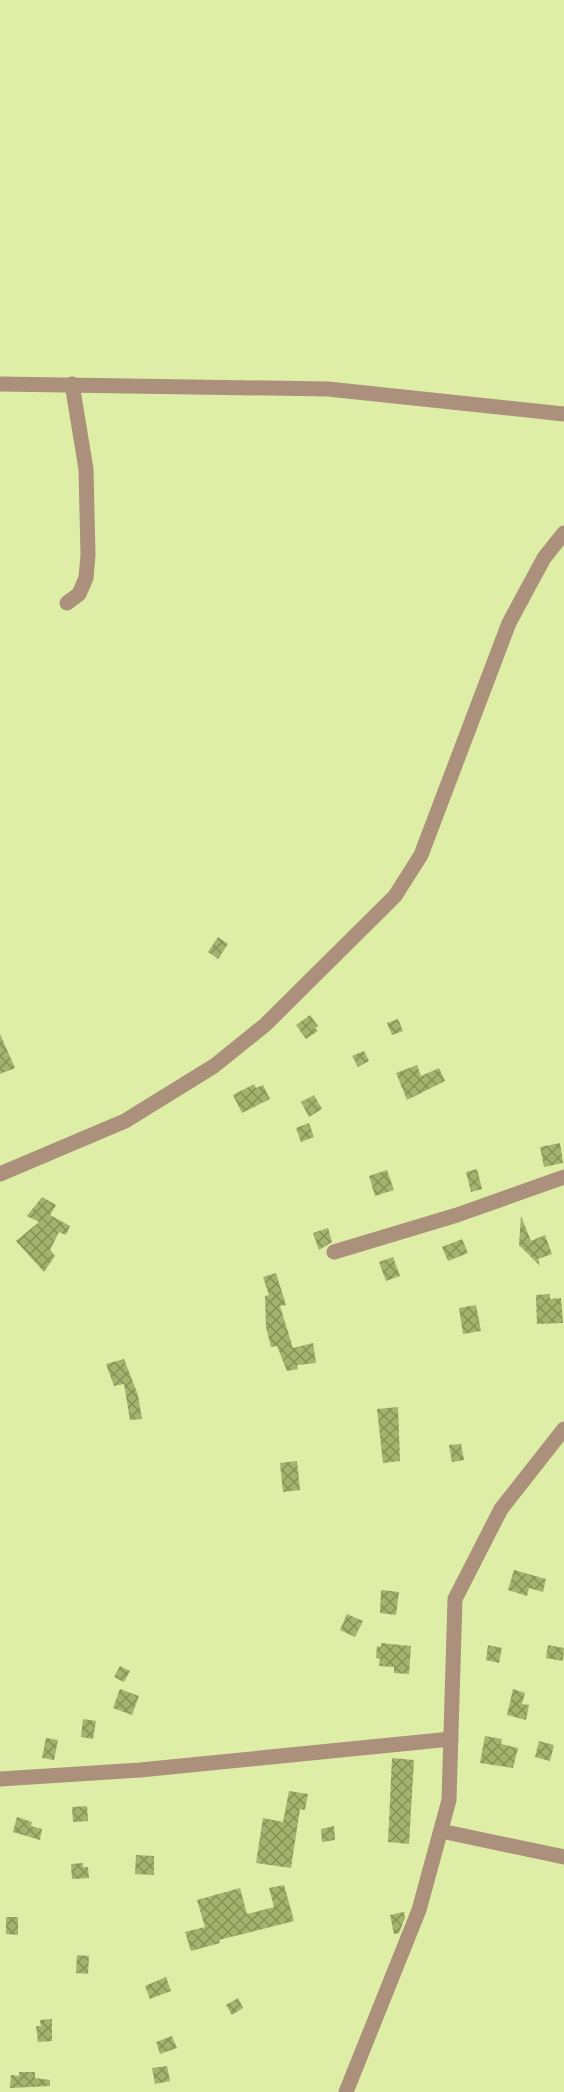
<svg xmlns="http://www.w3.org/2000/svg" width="564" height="2092" viewBox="0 0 564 2092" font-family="'Sofia Sans Condensed',sans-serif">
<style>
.building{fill:url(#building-cross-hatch)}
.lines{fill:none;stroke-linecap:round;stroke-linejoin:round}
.minor{stroke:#ab907c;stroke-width:15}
</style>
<defs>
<pattern id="building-cross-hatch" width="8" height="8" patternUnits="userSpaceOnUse" patternTransform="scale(1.5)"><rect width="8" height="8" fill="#a4b36d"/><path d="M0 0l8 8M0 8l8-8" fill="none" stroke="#859258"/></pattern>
</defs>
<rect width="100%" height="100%" fill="#deeea6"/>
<g class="building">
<path d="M218,937L228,944L218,959L208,952Z"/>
<path d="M310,1015L318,1026L315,1028L318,1031L306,1039L296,1025Z"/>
<path d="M398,1019L403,1031L392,1035L387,1023Z"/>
<path d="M0,1034L15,1068L0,1074Z"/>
<path d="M364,1051L369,1061L358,1067L352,1056Z"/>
<path d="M417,1065L421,1076L439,1068L445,1081L407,1100L396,1073Z"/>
<path d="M254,1084L256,1088L263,1085L270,1099L242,1113L233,1095Z"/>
<path d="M314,1095L322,1109L309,1117L301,1102Z"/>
<path d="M309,1123L314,1137L301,1142L296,1128Z"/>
<path d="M560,1143L563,1163L544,1167L540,1147Z"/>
<path d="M477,1169L482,1189L471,1192L466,1172Z"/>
<path d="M387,1170L394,1190L375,1196L369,1176Z"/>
<path d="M42,1197L56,1205L50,1215L70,1226L66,1235L59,1232L50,1250L55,1256L44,1272L16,1241L39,1222L27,1216Z"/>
<path d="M521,1216L531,1241L545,1235L552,1254L538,1259L540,1266L519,1245Z"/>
<path d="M328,1228L332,1242L319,1250L313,1233Z"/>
<path d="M462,1239L468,1253L448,1261L442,1247Z"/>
<path d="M393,1257L400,1276L386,1281L379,1262Z"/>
<path d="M276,1273L286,1305L280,1306L293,1348L313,1343L316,1363L297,1365L298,1369L287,1371L277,1346L271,1347L266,1327L265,1296L269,1295L263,1277Z"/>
<path d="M550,1294V1299L561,1298L563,1323L537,1324L536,1295Z"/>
<path d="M476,1305L481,1331L463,1334L459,1308Z"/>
<path d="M124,1359L138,1395L142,1419L130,1420L124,1384L114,1386L106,1364Z"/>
<path d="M398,1407L400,1461L383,1463L377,1409Z"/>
<path d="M461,1444L464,1460L452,1462L449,1445Z"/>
<path d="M297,1461L300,1490L283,1492L280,1463Z"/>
<path d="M514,1570L546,1579L543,1592L529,1588L527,1596L508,1590Z"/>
<path d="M381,1590L399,1592L396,1615L380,1613Z"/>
<path d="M347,1614L363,1621L355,1637L340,1630Z"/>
<path d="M381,1643L411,1646L409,1674L394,1673V1667L379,1666L380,1659L376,1658L377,1646L381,1647Z"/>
<path d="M488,1645L502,1648L499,1663L486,1660Z"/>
<path d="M548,1645L564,1648L563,1661L546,1658Z"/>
<path d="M120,1666L130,1671L124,1682L114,1677Z"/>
<path d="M120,1689L139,1696L132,1715L113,1708Z"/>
<path d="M513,1689L525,1693L522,1704L529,1705L526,1720L507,1715Z"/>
<path d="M83,1719L96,1721L93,1739L81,1737Z"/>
<path d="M485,1736L502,1739L501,1744L518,1748L513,1768L480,1763Z"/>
<path d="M46,1738L58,1740L54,1760L42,1758Z"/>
<path d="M539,1741L554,1745L550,1761L535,1757Z"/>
<path d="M392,1758L414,1760L409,1844L388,1842Z"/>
<path d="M289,1791L308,1794L305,1810L300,1809L291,1868L256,1863L263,1818L283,1822Z"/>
<path d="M87,1806L88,1821L73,1822L72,1807Z"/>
<path d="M17,1817L32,1822L31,1826L42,1829L40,1840L13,1832Z"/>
<path d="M334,1826L335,1840L322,1842L321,1829Z"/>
<path d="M136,1855L154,1856V1875L135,1874Z"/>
<path d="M83,1863V1867H88L89,1878L72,1879L71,1864Z"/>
<path d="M284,1885L294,1921L219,1940L220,1943L191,1951L185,1932L205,1927L197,1900L240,1888L247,1914L274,1907L269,1888Z"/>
<path d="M404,1912L405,1918L399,1933L394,1934L390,1915Z"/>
<path d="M6,1917H18V1935L6,1934Z"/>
<path d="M77,1955L89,1956L88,1974L76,1973Z"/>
<path d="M166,1977L171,1991L150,1999L145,1986Z"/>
<path d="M238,1998L243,2008L232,2015L226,2005Z"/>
<path d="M52,2019V2041L38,2042L36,2026H41L40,2020Z"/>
<path d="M172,2036L177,2048L160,2054L156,2042Z"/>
<path d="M167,2066L170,2081L155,2084L152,2068Z"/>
<path d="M19,2072H35V2078L50,2080V2086L10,2088L11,2075L19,2076Z"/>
</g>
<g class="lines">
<g class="minor">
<path d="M0,384L328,389L564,414"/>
<path d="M67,603L79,594L86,578L88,555L86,469L72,384"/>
<path d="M0,1174L125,1121L214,1066L265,1025L395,896L421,855L509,623L544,558L564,533"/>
<path d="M334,1252L457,1215L564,1177"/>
<path d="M0,1779L140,1770L451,1739"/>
<path d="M441,1831L564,1857"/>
<path d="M346,2092L419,1910L449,1800L455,1599L501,1509L564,1429"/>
</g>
</g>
</svg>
